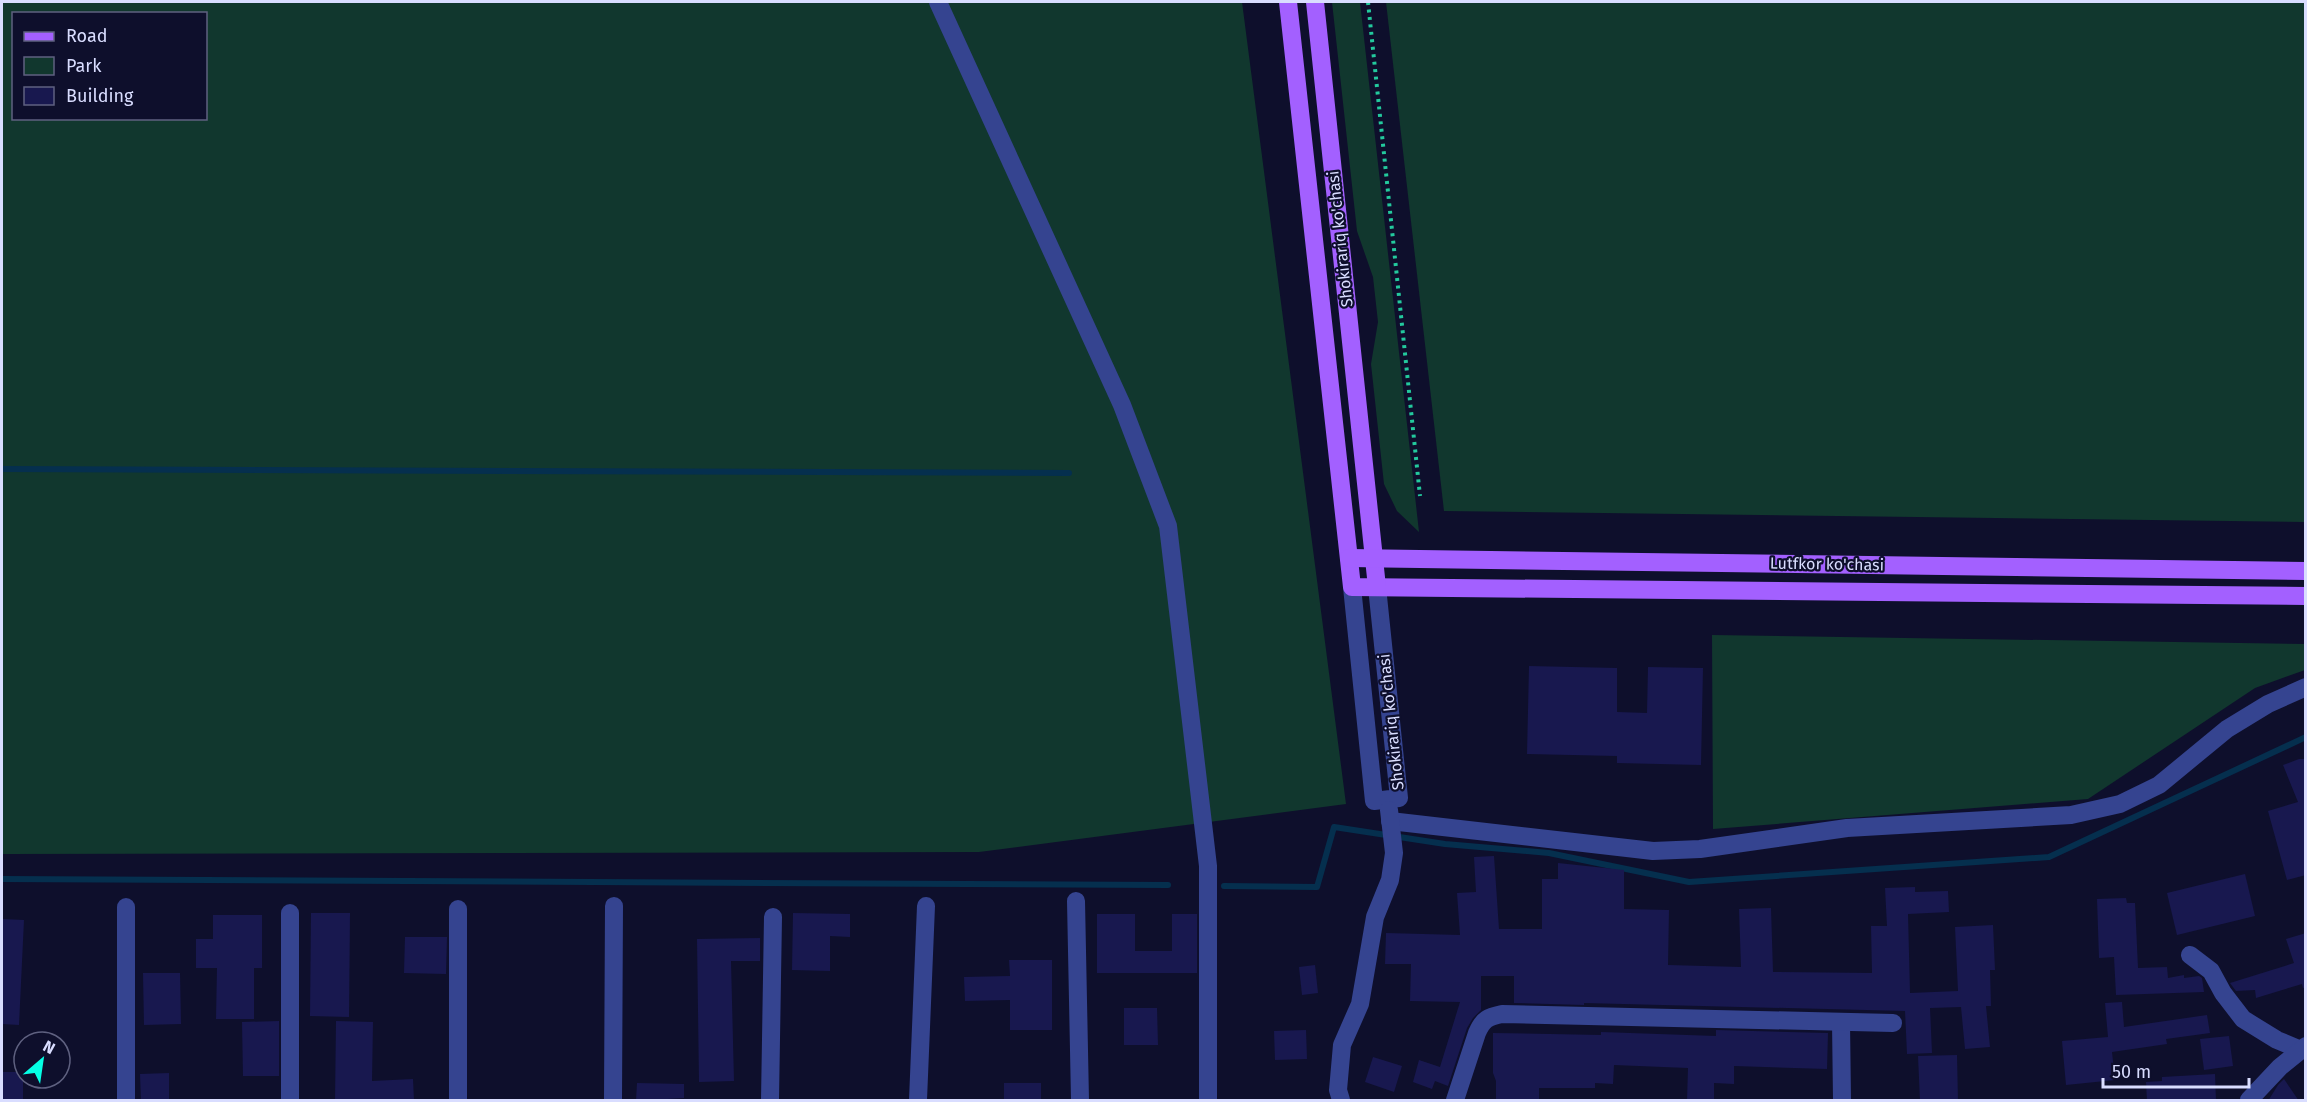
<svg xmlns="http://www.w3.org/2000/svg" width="2307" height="1102" viewBox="0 0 2307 1102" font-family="'Fira Sans',sans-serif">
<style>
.green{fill:#11372e;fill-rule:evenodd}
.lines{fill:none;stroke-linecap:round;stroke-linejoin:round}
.stream{stroke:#052f4e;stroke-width:6}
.building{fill:#18184f}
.path{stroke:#23c99d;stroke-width:4;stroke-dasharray:3 4.5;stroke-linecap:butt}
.minor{stroke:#354490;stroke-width:18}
.major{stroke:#a360ff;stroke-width:18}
.labels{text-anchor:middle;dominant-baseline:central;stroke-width:4.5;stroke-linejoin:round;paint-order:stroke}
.street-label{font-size:16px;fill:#d9ddff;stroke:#0e0f2c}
</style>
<rect width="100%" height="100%" fill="#0e0f2c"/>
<g class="green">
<path d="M2,2H1242L1346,804L979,852L2,854ZM14,14H206V118H14Z"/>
<path d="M1332,2H1360L1419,532L1397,511L1384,484L1371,364L1378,322L1373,277L1357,231Z"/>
<path d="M1386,2H2305V522L1444,511Z"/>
<path d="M1712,635L2305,644V670L2255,688L2088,799L1713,829Z"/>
</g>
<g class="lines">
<g class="stream">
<path d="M2,469L1069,473"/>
<path d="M2,879L1168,885"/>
<path d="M1224,886L1317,887L1334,827L1445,844L1549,853L1689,882L2049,857L2306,737"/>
</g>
</g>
<g class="building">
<path d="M1529,666L1617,668V712L1647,713L1648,667L1703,668L1701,765L1617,763V756L1527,754Z"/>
<path d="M2299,759H2306V875L2287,880L2268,811L2298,802L2283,765Z"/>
<path d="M1494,856L1499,929H1542V879H1558V863L1624,870V909L1669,910L1668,965L1741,967L1739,909L1771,908L1773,972L1872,973L1871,926H1887L1885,888L1915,887V892L1948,891L1949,912L1908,914L1910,993L1958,991L1955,927L1993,925L1995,970H1990L1991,1006H1986L1990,1047L1965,1049L1961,1007L1930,1008L1932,1053L1907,1054L1905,1011L1584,1003V1005L1514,1003V976H1481V1010L1473,1018L1467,1028L1448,1086L1435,1081L1432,1089L1413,1082L1419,1060L1440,1067L1460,1002L1410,1001L1411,964H1385L1386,933L1460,935L1457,893L1476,892L1474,857Z"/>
<path d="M2245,874L2255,916L2177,935L2167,893Z"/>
<path d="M2126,898L2127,903H2135L2138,968L2167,967L2168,978L2184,975V978L2199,976L2202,978L2204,992L2116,995L2114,957L2099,958L2097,899Z"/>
<path d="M311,913H350L349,1017L310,1016Z"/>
<path d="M793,913L850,914V937L830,936V971L792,970Z"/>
<path d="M1097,914H1135V951H1172V914H1197V973H1097Z"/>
<path d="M213,915H262V968H254V1019H216L217,968H196V939H213Z"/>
<path d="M2,919L24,920L19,1025L2,1024Z"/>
<path d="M2306,933V987L2303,988L2302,984L2256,998L2255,990L2236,991L2230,983L2294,963L2286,939Z"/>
<path d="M405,937H447L446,974L404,973Z"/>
<path d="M760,938V961H731L734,1081L699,1082L697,939Z"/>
<path d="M1009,960H1052V1030H1010V1000L965,1001L964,977L1010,976Z"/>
<path d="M1315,965L1318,993L1302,995L1299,967Z"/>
<path d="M143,973H180L181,1024L144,1025Z"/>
<path d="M2122,1002L2124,1027L2207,1015L2210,1033L2166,1039L2167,1044L2112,1052L2115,1080L2066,1085L2062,1041L2108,1037L2105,1003Z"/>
<path d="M1124,1008H1157L1158,1045H1124Z"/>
<path d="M279,1021V1076H243L242,1022Z"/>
<path d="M336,1021L373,1022L372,1081L413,1079L414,1101H335Z"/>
<path d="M1306,1030L1307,1059L1275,1060L1274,1031Z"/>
<path d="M1716,1030L1828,1033L1827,1069L1734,1066V1084L1714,1083V1101H1687L1688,1068L1614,1065L1613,1084L1595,1083V1088H1539V1101H1496V1081L1493,1073V1033L1601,1035V1032L1716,1036Z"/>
<path d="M2229,1036L2233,1066L2204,1070L2200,1039Z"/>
<path d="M1957,1055L1958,1101H1920L1918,1056Z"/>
<path d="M1373,1057L1402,1066L1394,1092L1365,1082Z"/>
<rect x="2" y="1072" width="21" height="29"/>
<path d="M169,1073V1101H141L140,1074Z"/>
<path d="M2215,1074L2216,1101H2147L2146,1082L2162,1081V1077Z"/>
<path d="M2284,1079L2299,1101H2268L2278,1085Z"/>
<path d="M637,1083L684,1084V1098L636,1101Z"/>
<rect x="1004" y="1083" width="37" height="18"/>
</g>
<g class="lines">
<path class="path" d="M1368,2L1420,496"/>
<g class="minor">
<path d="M938,2L1122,405L1168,526L1208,866V1100"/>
<path d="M1352,587L1374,801L1399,798L1377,587"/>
<path d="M1390,821L1653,851L1700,849L1847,828L2071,815L2120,804L2159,785L2227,729L2268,704L2306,687"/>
<path d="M1076,901L1080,1100"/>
<path d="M458,909V1100"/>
<path d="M290,913V1100"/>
<path d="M2190,955L2211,971L2223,993L2243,1019L2277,1040L2301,1050"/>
<path d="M1841,1022L1842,1100"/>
<path d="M126,1100V907"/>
<path d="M613,1100L614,906"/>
<path d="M770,1100L773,917"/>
<path d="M918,1100L926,906"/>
<path d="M1341,1100L1338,1090L1342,1045L1360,1004L1375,917L1390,880L1394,853L1389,810"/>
<path d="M1455,1100L1477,1033C1483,1019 1488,1017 1502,1014L1893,1023"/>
<path d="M2249,1100L2280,1067L2306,1046"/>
</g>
<g class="major">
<path d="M1288,2L1352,587L2306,596"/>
<path d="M1315,2L1377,587"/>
<path d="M1349,558L2306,571"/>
</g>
</g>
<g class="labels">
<g class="street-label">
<text transform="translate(1340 239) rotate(-96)">Shokirariq ko'chasi</text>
<text transform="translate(1827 564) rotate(1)">Lutfkor ko'chasi</text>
<text transform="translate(1391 722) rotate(-96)">Shokirariq ko'chasi</text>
</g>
</g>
<rect width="2307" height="1102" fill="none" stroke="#d9ddff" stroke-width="6"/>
<rect x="12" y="12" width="195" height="108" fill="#0e0f2c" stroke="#5f6180" stroke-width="1.5"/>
<rect x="24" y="32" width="30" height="9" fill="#a360ff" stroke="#5f6180" stroke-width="1.5"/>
<text x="66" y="42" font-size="18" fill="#d9ddff">Road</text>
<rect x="24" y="57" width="30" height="18" fill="#11372e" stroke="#5f6180" stroke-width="1.5"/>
<text x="66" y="72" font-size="18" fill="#d9ddff">Park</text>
<rect x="24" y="87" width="30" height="18" fill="#18184f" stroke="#5f6180" stroke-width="1.5"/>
<text x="66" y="102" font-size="18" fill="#d9ddff">Building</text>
<g transform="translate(42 1060) rotate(29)"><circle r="28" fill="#0e0f2c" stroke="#5f6180" stroke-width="1.5"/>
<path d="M0-4.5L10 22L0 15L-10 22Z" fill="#05ffe5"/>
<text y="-9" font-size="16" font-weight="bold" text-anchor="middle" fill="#d9ddff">N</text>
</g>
<path d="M2103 1078v9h146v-9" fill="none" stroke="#d9ddff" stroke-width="3"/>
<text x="2112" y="1078" font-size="18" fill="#d9ddff" stroke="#0e0f2c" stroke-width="4.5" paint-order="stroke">50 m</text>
</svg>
